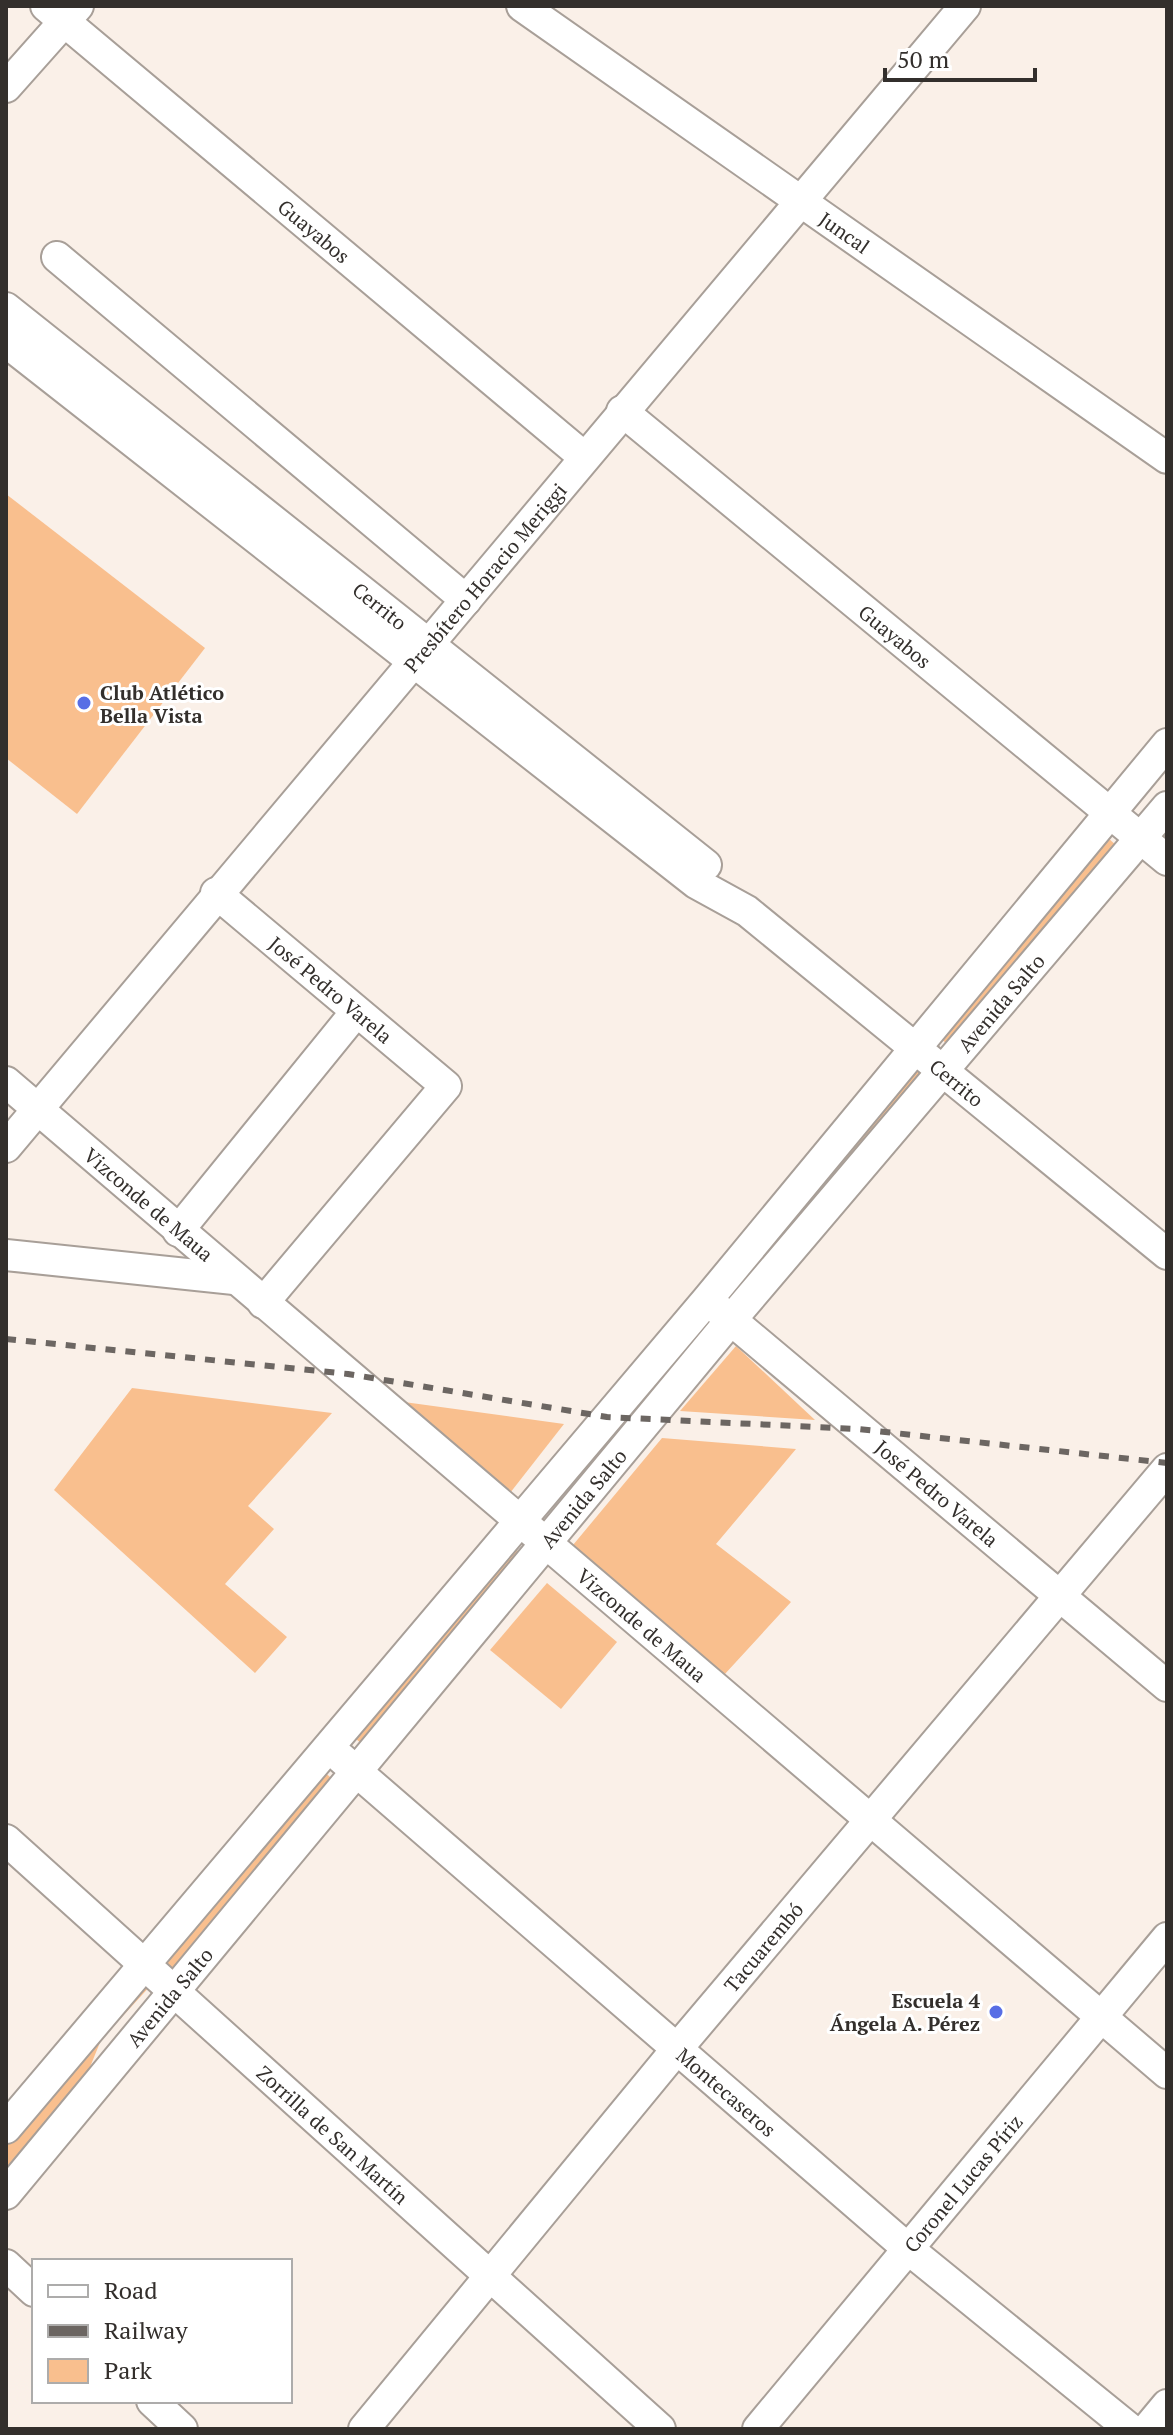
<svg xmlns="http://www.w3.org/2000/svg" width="1173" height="2435" viewBox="0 0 1173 2435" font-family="'PT Serif',serif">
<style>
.green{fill:#f9bf8e}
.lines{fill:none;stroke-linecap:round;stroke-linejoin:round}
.minor-casing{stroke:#a89f98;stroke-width:34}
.minor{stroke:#fff;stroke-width:30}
.rail{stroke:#6c6662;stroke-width:6;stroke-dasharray:10 10;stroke-linecap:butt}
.poi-dot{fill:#586ee5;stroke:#fff;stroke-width:3}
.labels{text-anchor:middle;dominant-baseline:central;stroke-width:6;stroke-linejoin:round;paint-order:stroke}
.street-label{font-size:20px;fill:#332f2c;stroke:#fff}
.poi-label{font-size:20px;font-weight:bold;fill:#332f2c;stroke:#fff;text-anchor:start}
</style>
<rect width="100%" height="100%" fill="#faf0e8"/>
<g class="green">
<path d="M6,494L205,648L77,814L6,758Z"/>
<path d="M1107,837L1118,847L948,1045L937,1035Z"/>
<path d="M910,1066L922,1075L739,1297L728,1288Z"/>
<path d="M736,1346L815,1420L680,1411Z"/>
<path d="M132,1388L332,1413L248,1506L274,1529L225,1584L287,1637L255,1673L54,1490Z"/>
<path d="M404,1402L564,1424L510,1493Z"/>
<path d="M662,1438L796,1449L716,1544L791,1602L724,1675L573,1545Z"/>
<path d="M510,1545L522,1554L362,1744L350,1734Z"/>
<path d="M547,1583L617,1642L561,1709L490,1650Z"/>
<path d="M322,1770L337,1783L175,1977L156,1962Z"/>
<path d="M143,1977L152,1984L101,2040L88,2072L6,2168V2144Z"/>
</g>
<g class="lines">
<g class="minor-casing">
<g id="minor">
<path id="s1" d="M46,6L584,457"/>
<path id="s2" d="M522,6L1167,458"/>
<path d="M6,87L78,6"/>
<path d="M57,257L466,600"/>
<path id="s3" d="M6,308L706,865"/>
<path id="s4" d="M6,342L696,883L747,911L1167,1254"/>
<path id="s5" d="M622,411L1167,860"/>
<path id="s6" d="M216,893L446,1086L263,1303"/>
<path id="s7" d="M6,1082L1167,2073"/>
<path id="s8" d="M6,1147L965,6"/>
<path d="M178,1231L356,1012"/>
<path d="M6,1255L234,1279"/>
<path id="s9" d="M718,1309L1167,1686"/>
<path id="s10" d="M341,1758L907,2248L1130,2429"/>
<path id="s11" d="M6,1840L660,2429"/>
<path d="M6,2128L707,1300L1167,744"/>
<path id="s12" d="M6,2194L730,1321L1167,807"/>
<path d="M6,2265L34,2291"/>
<path d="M152,2401L182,2429"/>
<path id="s13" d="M364,2429L676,2050L1167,1469"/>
<path id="s14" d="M758,2429L1167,1938"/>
<path d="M1147,2429L1167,2405"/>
</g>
</g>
<use href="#minor" class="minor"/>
<path class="rail" d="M6,1339L348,1374L607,1417L858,1429L1167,1463"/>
</g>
<g class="poi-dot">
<circle cx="84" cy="703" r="8"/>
<circle cx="996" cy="2012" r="8"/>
</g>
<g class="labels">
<g class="street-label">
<text stroke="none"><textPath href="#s2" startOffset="394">Juncal</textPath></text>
<text stroke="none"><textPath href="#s1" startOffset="350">Guayabos</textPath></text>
<text stroke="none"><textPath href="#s8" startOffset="744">Presbítero Horacio Meriggi</textPath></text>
<text stroke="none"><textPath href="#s3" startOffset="478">Cerrito</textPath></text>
<text stroke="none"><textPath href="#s5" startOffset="354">Guayabos</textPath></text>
<text stroke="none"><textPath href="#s6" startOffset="150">José Pedro Varela</textPath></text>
<text stroke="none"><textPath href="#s12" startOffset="1552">Avenida Salto</textPath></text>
<text stroke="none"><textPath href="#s4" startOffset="1206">Cerrito</textPath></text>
<text stroke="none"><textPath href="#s7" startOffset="188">Vizconde de Maua</textPath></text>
<text stroke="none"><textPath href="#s9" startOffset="286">José Pedro Varela</textPath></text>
<text stroke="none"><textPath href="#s12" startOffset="904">Avenida Salto</textPath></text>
<text stroke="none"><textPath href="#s7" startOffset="836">Vizconde de Maua</textPath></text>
<text stroke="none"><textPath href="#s13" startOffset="626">Tacuarembó</textPath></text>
<text stroke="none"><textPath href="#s12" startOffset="256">Avenida Salto</textPath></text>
<text stroke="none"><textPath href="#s10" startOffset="510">Montecaseros</textPath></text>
<text stroke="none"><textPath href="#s11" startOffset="440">Zorrilla de San Martín</textPath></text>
<text stroke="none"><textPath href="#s14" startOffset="320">Coronel Lucas Píriz</textPath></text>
</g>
<g class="poi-label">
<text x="100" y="692">Club Atlético<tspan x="100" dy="23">Bella Vista</tspan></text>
<text x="980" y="2000" text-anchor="end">Escuela 4<tspan x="980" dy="23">Ángela A. Pérez</tspan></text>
</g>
</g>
<rect width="1173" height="2435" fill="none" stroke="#332f2c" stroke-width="16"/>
<rect x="32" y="2259" width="260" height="144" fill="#ffffff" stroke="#adacab" stroke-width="2"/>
<rect x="48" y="2285" width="40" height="12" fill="#ffffff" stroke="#adacab" stroke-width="2"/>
<text x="104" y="2299" font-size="24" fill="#332f2c">Road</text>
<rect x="48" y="2325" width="40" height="12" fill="#6c6662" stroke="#adacab" stroke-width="2"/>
<text x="104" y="2339" font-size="24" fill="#332f2c">Railway</text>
<rect x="48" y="2359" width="40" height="24" fill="#f9bf8e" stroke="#adacab" stroke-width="2"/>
<text x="104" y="2379" font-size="24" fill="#332f2c">Park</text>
<path d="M885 68v12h150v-12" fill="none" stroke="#332f2c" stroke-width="4"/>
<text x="897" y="68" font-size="24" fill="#332f2c" stroke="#ffffff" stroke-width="6" paint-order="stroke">50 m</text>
</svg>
